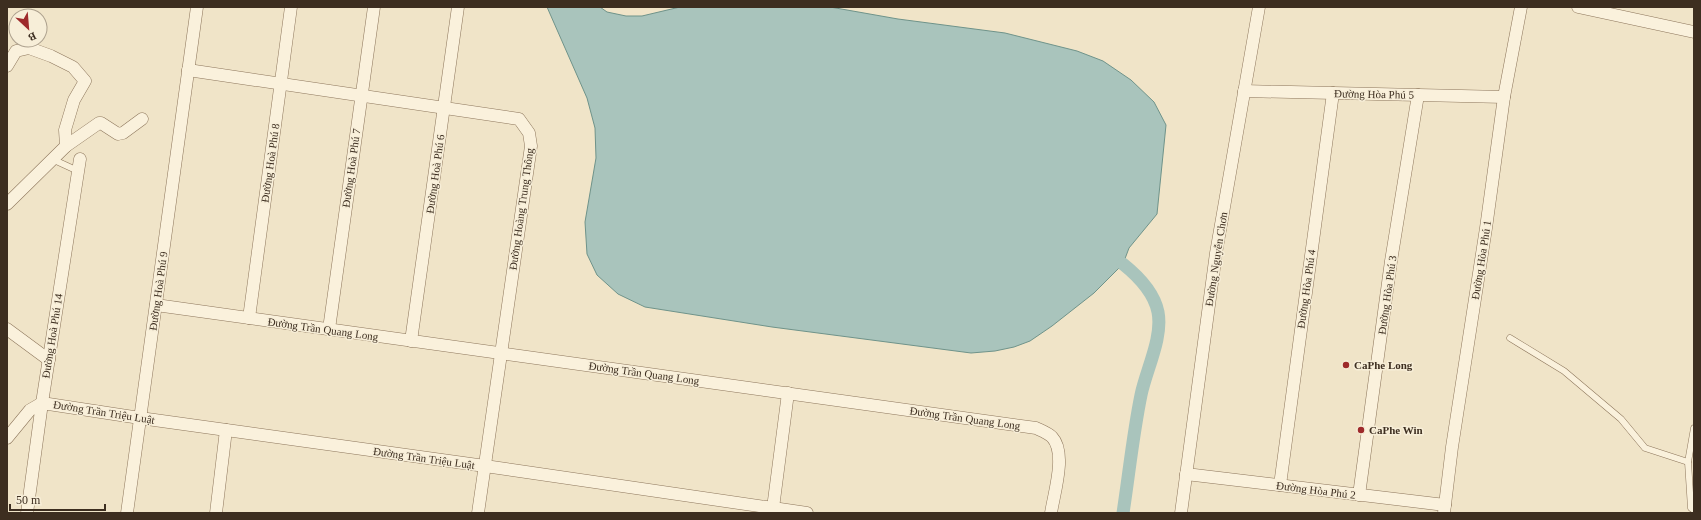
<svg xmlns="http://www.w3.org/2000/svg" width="1701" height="520" viewBox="0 0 1701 520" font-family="Georgia,serif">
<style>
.water{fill:#a9c4bc;stroke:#6f938a}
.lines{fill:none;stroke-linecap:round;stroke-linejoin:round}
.canal{stroke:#a9c4bc;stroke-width:13}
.lane-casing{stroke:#8d765c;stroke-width:7}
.street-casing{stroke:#8d765c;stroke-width:13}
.lane{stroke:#faf1dc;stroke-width:6}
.street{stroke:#faf1dc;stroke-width:12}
.poi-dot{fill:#9e2a2b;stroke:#f7eed8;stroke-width:1.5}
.labels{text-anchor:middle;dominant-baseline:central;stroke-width:3;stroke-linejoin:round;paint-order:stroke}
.street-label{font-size:11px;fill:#3d2e20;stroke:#f7eed8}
.poi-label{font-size:11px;font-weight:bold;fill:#3d2e20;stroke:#f7eed8;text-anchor:start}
</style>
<rect width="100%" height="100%" fill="#f0e4c8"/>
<path class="water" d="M547,7H600L607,12L626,16H642L680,7H830L898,19L1005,33L1077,51L1103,61L1131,80L1154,102L1166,125L1157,214L1129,248L1123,264L1094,293L1052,326L1030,341L1014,347L995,351L971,353L772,327L645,307L618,294L597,275L587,254L585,222L596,158L595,128L587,98Z"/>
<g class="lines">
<path class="canal" d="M1123,264C1138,276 1154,292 1158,312C1163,338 1146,370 1141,395C1133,434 1129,474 1123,513"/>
<g class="lane-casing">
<g id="lane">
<path d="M52,159L78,171"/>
<path d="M1510,338L1564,371L1621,419L1645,448L1688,462"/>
<path d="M1694,428L1688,462L1691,508L1694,510"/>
</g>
</g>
<g class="street-casing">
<g id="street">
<path d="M1578,7L1694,32"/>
<path d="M7,66L16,51L29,48L51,56L73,67L85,81L74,100L65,130L66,146L7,204"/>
<path d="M188,70L519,119L529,133L531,146L478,513"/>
<path d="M1244,91L1504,97"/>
<path d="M66,146L99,123H101L118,134L123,133L142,119"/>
<path d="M156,305L1036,428C1040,430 1048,433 1052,437C1067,453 1054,493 1051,513"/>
<path d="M249,318L291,7"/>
<path d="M7,329L49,360"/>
<path d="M329,329L374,7"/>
<path d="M411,341L458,7"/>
<path d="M7,438L30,410L42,403L140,418L485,466L807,513"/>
<path d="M1186,474L1445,505"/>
<path d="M1280,485L1333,93"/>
<path d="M1359,495L1391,261L1418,95"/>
<path d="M773,508L788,393"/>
<path d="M27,513L42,403L80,159"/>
<path d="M127,513L197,7"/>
<path d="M216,513L226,430"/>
<path d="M1181,513L1216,253L1259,7"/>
<path d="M1444,513L1452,447L1486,228L1504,97L1521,7"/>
</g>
</g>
<use href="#lane" class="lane"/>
<use href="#street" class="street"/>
</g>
<g class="poi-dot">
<circle cx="1346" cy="365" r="4"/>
<circle cx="1361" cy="430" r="4"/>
</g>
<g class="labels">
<g class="street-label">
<text transform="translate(1374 94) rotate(1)">Đường Hòa Phú 5</text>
<text transform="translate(270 163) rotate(-82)">Đường Hoà Phú 8</text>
<text transform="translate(351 168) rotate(-82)">Đường Hoà Phú 7</text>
<text transform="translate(435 174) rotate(-82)">Đường Hoà Phú 6</text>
<text transform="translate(521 209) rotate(-82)">Đường Hoàng Trung Thông</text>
<text transform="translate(1216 259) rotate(-81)">Đường Nguyễn Chơn</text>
<text transform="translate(1481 260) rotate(-81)">Đường Hòa Phú 1</text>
<text transform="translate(1306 289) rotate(-82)">Đường Hòa Phú 4</text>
<text transform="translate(158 291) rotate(-82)">Đường Hoà Phú 9</text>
<text transform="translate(1387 295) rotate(-82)">Đường Hòa Phú 3</text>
<text transform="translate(323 329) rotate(8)">Đường Trần Quang Long</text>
<text transform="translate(52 336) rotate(-81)">Đường Hoà Phú 14</text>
<text transform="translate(644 373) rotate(8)">Đường Trần Quang Long</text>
<text transform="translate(104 412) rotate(9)">Đường Trần Triệu Luật</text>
<text transform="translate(965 418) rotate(8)">Đường Trần Quang Long</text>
<text transform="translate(424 458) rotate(8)">Đường Trần Triệu Luật</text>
<text transform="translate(1316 490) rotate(7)">Đường Hòa Phú 2</text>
</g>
<g class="poi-label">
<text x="1354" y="365">CaPhe Long</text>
<text x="1369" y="430">CaPhe Win</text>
</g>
</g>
<rect width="1701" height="520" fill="none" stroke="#3d2e20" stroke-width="16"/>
<g transform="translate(28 28) rotate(154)"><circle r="19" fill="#f7eed8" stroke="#ada18e"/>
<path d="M0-3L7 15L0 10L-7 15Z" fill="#9e2a2b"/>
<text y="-6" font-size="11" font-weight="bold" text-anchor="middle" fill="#3d2e20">B</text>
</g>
<path d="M10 504v6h95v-6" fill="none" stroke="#3d2e20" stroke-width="2"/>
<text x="16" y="504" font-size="12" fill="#3d2e20" stroke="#f7eed8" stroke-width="3" paint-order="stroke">50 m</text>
</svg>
